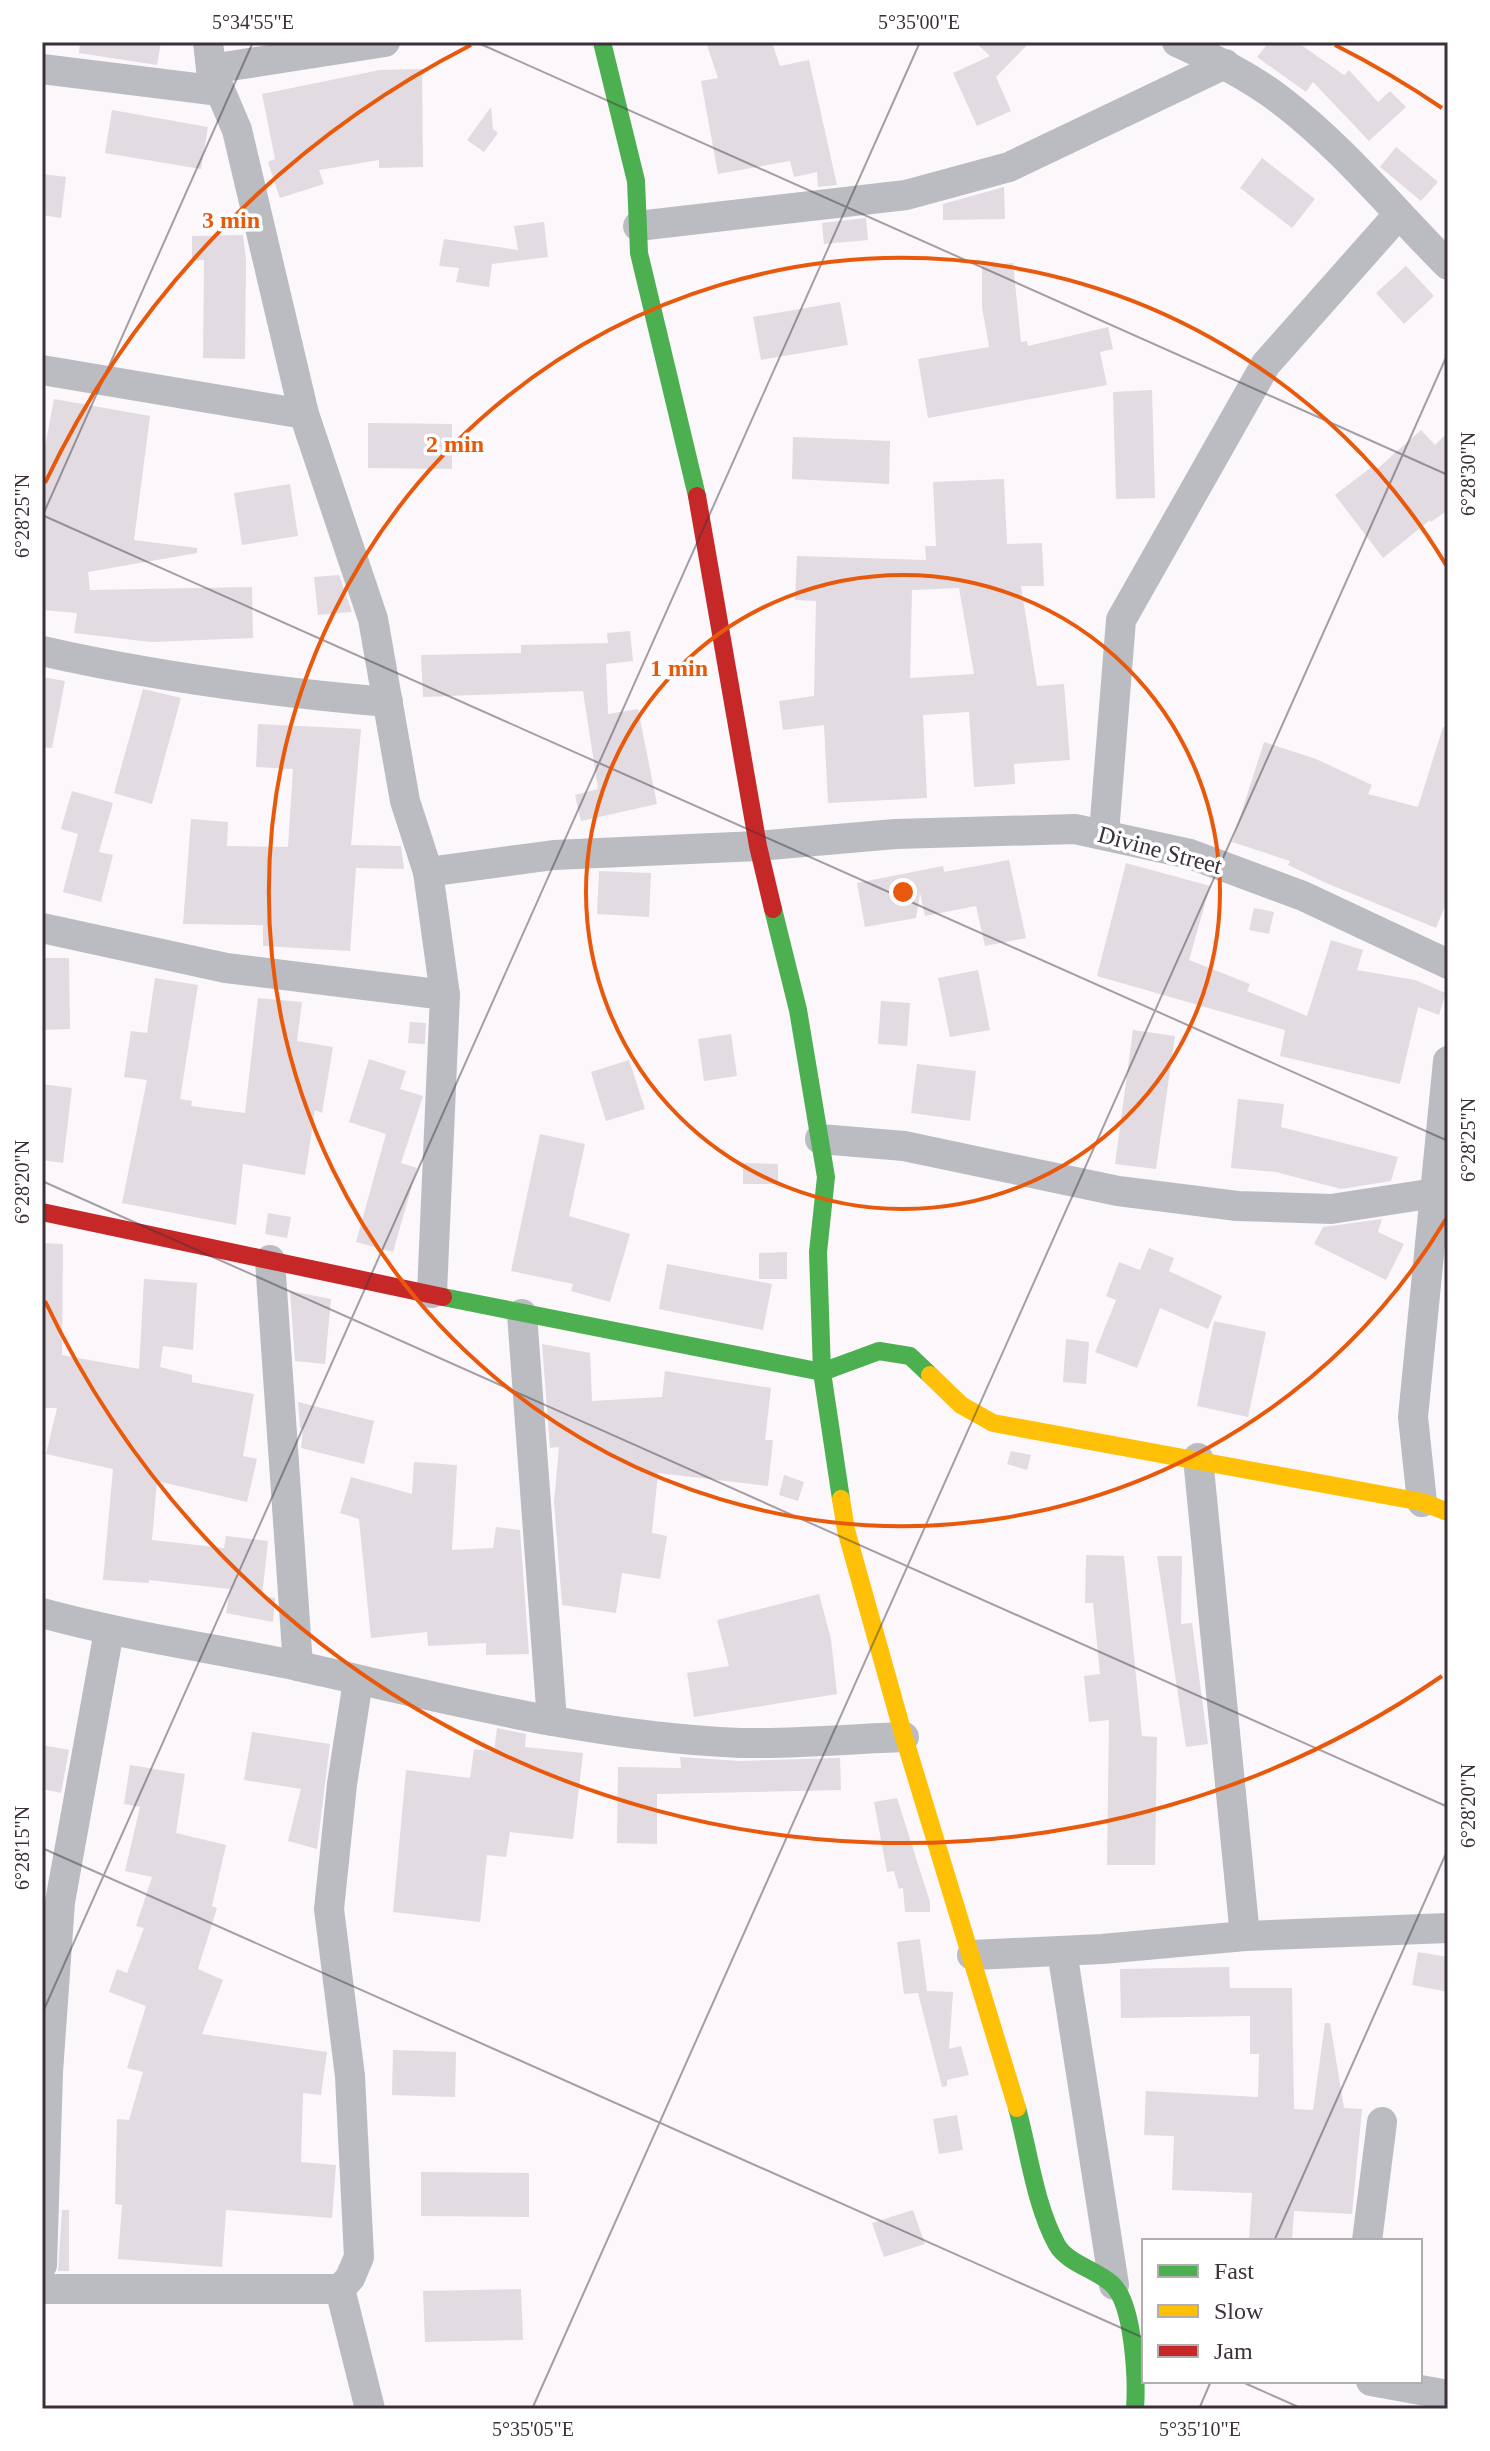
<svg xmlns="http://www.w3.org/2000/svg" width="1490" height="2451" viewBox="0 0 1490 2451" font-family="'Times New Roman',serif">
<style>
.building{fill:#e2dce2;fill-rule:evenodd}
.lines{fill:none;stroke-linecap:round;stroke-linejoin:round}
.street{stroke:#babcc1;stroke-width:30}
.fast{stroke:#4caf50;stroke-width:18}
.slow{stroke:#ffc107;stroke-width:18}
.jam{stroke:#c62828;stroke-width:18}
.ticks{fill:none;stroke:#3c313b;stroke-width:2;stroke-opacity:0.45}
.ring{fill:none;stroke:#e8590c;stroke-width:4}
.labels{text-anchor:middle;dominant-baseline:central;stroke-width:7;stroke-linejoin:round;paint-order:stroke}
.street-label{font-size:24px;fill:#3c313b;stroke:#fff}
.centre{fill:#e8590c;stroke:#fff;stroke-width:4}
.ring-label{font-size:24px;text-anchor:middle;font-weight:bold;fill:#e8590c;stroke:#fff;stroke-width:7;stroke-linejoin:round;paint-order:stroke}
.neatline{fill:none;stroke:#3c313b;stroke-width:3}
.ticks-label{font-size:20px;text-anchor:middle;fill:#3c313b}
</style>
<rect width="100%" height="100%" fill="#fbf7fa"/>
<g class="building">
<path d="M80,42H161L157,65L79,53Z"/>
<path d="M706,42H772L780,66L809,60L837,185L818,187L817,172L794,177L790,161L718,174L701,81L718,78Z"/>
<path d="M975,42H1030L996,77L1011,111L977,126L953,73L990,56Z"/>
<path d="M1269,42H1297L1344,75L1349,70L1378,102L1390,91L1406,107L1369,141L1313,82L1306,92L1257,57Z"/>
<path d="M422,69L423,167L379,168V160L319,170L324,184L280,198L268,162L275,159L262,94L380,70Z"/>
<path d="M491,107L493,129L498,133L484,152L467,140Z"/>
<path d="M112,110L208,127L201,169L105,153Z"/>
<path d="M1396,147L1438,182L1421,201L1380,167Z"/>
<path d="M1262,158L1315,199L1292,228L1240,188Z"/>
<path d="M42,174L66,177L61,218L42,215Z"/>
<path d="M1004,187L1005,219L943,220V204Z"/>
<path d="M866,218L868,240L824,244L822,223Z"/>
<path d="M544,222L548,257L492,264L489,287L456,282L459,268L439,266L444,239L518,250L514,226Z"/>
<path d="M243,235L246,260L245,359L203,358L204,260L192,261V236Z"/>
<path d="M1013,263L1021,342L1027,341L1028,346L1108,327L1113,349L1100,352L1107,385L928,418L918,359L989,347L982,307V266Z"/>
<path d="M1406,266L1434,296L1404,324L1376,293Z"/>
<path d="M840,302L848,345L761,360L753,317Z"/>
<path d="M1152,390L1155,498L1116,499L1113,392Z"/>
<path d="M54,399L150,416L134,540L197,548V553L88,572L90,590L252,587L253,638L151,642L74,633L77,613L42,610V463Z"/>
<path d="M368,423L452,424V469L368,468Z"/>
<path d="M1421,430L1435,445L1448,432V510L1431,522L1430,520L1383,558L1335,495L1373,466L1376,470Z"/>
<path d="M793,437L890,441L889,484L792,479Z"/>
<path d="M1004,479L1007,544L1042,543L1044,586H1021L1037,686L1064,684L1070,760L1014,764L1015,784L974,787L969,712L923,715L927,798L828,803L824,725L783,730L779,701L814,696L816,601L795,600L797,556L926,560L925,546H936L933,482ZM959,588L974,674L910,678L912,590Z"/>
<path d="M290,484L298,536L242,545L234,493Z"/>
<path d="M339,575L352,612L318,615L314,577Z"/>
<path d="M630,631L633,661L606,664L608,714L638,709L657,804L581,821L575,795L598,789L583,691L423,697L421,655L521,653V645L608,643L607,633Z"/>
<path d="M42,677L65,681L52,748L42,747Z"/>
<path d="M143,689L181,698L152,804L114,793Z"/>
<path d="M258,724L361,729L351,845L401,846L404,869L356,868L350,951L263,946V925L183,924L191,819L228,822L227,846L288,847L293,769L256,767Z"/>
<path d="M1443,727L1448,728V899L1436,928L1326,883L1288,865L1290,861L1232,842L1264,742L1316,759L1372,785L1368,794L1418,807Z"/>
<path d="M72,791L113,803L99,852L113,855L101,902L63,892L78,834L61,829Z"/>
<path d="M1009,860L1026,938L985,946L976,906L925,916L920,893L916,918L865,927L857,883L943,866L944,872Z"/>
<path d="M1126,863L1210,886L1189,960L1250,984L1247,991L1307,1016L1331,940L1363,950L1357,970L1415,980L1446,993L1439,1015L1418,1007L1400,1084L1280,1056L1285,1030L1097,976Z"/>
<path d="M599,871L651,873L649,917L597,914Z"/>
<path d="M1254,908L1274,912L1269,934L1249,930Z"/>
<path d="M42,958H69L70,1029L42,1030Z"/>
<path d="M978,970L990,1030L950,1037L938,978Z"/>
<path d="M155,978L198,985L180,1099L192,1101L191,1106L245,1113L258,998L302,1002L297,1041L333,1047L322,1113L315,1110L305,1175L243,1164L236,1225L122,1203L147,1080L124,1077L131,1031L147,1033Z"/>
<path d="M881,1001L910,1003L907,1046L878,1044Z"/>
<path d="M410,1022L426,1023L425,1044L408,1043Z"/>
<path d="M1133,1030L1175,1036L1156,1169L1115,1164Z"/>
<path d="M731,1034L737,1076L704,1081L698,1039Z"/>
<path d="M369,1059L406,1071L400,1089L423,1096L401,1163L417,1168L393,1252L356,1242L386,1134L349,1122Z"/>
<path d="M629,1060L645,1109L606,1121L591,1072Z"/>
<path d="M917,1064L976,1071L970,1121L911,1113Z"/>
<path d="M42,1084L72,1088L63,1163L42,1160Z"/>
<path d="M1238,1099L1284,1104L1281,1127L1398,1157L1391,1181L1341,1189L1276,1172L1231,1168Z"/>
<path d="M540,1134L585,1144L569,1216L630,1234L610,1302L571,1291L573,1284L511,1271Z"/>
<path d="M743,1163L778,1164V1184H743Z"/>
<path d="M268,1213L291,1217L287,1238L265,1234Z"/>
<path d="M1382,1219L1378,1232L1404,1244L1386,1280L1314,1244L1323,1227Z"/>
<path d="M42,1243L63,1244L62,1355L139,1369L144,1279L197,1283L193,1350L163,1346L160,1367L192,1375V1382L254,1394L243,1456L257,1459L247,1502L157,1481L152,1540L224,1548L226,1536L268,1541L262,1596L275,1598L273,1622L226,1613L230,1589L149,1580V1583L103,1580L113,1469L46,1454L57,1408H42Z"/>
<path d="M1149,1248L1174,1258L1169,1271L1222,1296L1208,1329L1160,1308L1137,1368L1095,1352L1116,1300L1106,1296L1119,1262L1140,1270Z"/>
<path d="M787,1252V1279H759V1253Z"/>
<path d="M667,1264L772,1284L763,1330L659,1309Z"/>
<path d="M290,1291L331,1299L325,1364L295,1361Z"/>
<path d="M1214,1321L1266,1332L1248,1417L1197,1406Z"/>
<path d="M1066,1339L1089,1342L1086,1384L1063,1382Z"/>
<path d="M542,1344L590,1353L592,1401L662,1397L665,1371L771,1388L765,1440H773L768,1486L658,1473L652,1533L667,1536L660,1579L622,1573L616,1613L562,1605L554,1502L559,1447L550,1448Z"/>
<path d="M298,1402L374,1421L364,1464L301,1448L303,1429L300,1428Z"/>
<path d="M1011,1451L1031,1455L1027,1470L1007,1464Z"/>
<path d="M414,1462L457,1465L452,1550L493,1548L496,1527L520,1530L529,1654L486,1655V1643L428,1646L427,1632L371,1638L359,1519L340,1513L351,1477L412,1494Z"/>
<path d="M784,1475L804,1482L798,1501L779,1495Z"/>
<path d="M1086,1555L1124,1556L1142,1736L1157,1737L1155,1865H1107L1109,1720L1089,1722L1084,1676L1100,1674L1093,1603H1085Z"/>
<path d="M1157,1556H1182L1181,1624L1192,1623L1208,1744L1186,1747Z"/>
<path d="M819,1594L831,1639L837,1694L694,1717L687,1673L729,1666L717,1620Z"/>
<path d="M497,1728L526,1734L525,1747L583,1753L573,1839L510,1832L506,1857L487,1855L480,1922L393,1912L406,1770L470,1778L474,1749L494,1752Z"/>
<path d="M252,1732L330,1744L317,1849L288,1841L301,1789L244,1780Z"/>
<path d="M42,1745L69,1750L61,1793L42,1789Z"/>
<path d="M680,1757L740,1761L840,1758L841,1790L657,1794V1844L617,1843L618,1767L681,1768Z"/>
<path d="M130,1765L185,1774L176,1833L226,1845L212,1906L217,1908L198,1969L223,1980L202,2034L327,2052L321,2095L303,2093L301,2162L336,2165L332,2218L226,2210L222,2267L118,2259L122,2205L115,2204L117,2119L129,2120L143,2072L127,2068L146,2006L109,1992L117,1969L127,1973L144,1928L136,1926L152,1877L125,1871L140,1807L124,1804Z"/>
<path d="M897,1798L930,1902V1912H905L903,1888L899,1889L894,1871L887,1872L874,1802Z"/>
<path d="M920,1939L927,1991L953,1992L949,2049L961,2046L969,2075L947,2080V2086L942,2087L918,1993L904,1994L897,1942Z"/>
<path d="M1418,1952L1448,1957V1992L1412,1985Z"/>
<path d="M1229,1967L1230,1988H1292L1294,2109L1313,2110L1325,2023H1330L1344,2108L1362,2109L1352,2214L1294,2211L1292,2241H1249L1252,2193L1172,2190L1174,2136L1144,2135L1146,2091L1258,2097L1259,2054H1250V2016L1121,2018L1120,1969Z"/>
<path d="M393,2050L456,2052L455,2097L392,2095Z"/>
<path d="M957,2115L963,2150L939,2154L933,2119Z"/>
<path d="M421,2172L529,2173V2217L421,2216Z"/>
<path d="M62,2210H69V2271H58Z"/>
<path d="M913,2210L925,2244L884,2257L872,2223Z"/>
<path d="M521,2289L523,2340L425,2342L423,2291Z"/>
</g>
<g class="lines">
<g class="street">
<path d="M208,42L211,69L237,130L304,414L373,619L405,801L428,872L445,995"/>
<path d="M1177,42C1214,59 1251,77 1283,102C1344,149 1394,211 1448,265"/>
<path d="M42,69L220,91"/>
<path d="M211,69L385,42"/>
<path d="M638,226L906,195L1009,167L1225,64"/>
<path d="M42,370L304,414"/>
<path d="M42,651C157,677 271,692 388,702"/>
<path d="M1104,833L1121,620L1266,364L1398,215"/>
<path d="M428,872L554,855L758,846L895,834L1075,829L1190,854L1303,896L1448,964"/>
<path d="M42,928L226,968L445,995L432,1293"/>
<path d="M820,1139L904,1146L1118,1191L1237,1206L1331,1209L1435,1193"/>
<path d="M270,1260L298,1666"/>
<path d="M522,1314L552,1721"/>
<path d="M1198,1458L1245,1936"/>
<path d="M1422,1502L1413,1417L1448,1061"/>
<path d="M42,1613C126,1636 212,1648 298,1666C443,1698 590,1737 740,1743C794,1744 849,1739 904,1737"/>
<path d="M1062,1951L1114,2285"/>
<path d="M972,1955L1102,1949L1245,1936L1448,1928"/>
<path d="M1367,2241L1382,2122"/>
<path d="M42,2265L48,2072L60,1902L109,1631"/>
<path d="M42,2289H340L350,2278L359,2257L350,2076L329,1909L342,1784L358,1681"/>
<path d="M340,2289L370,2409"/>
<path d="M1371,2381L1448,2395"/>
</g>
<g class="fast">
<path d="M602,42L636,181L639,253L697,496"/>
<path d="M773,909L798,1010L826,1177L818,1252L822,1372L841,1499"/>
<path d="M443,1297L822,1372L879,1351L910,1356L930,1375"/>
<path d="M1017,2108C1029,2152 1035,2205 1057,2245C1067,2263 1097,2270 1112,2284C1134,2304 1137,2380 1135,2409"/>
</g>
<g class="slow">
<path d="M930,1375L961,1405L993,1423L1422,1502L1448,1512"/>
<path d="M841,1499L846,1530L904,1737L1017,2108"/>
</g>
<g class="jam">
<path d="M697,496L758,846L773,909"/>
<path d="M42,1212L443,1297"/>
</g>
</g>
<path class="ticks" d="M476,42L1448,475M42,515L1448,1141M42,517L253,42M42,1181L1448,1807M42,1848L1144,2338M42,2014L920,42M1274,2241L1448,1849M1240,2381L1303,2409M532,2409L1448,353M1199,2409L1211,2381"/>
<g class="ring">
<circle cx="903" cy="892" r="317"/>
<path d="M1446 1219A634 634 0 1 1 1446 565"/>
<path d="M1442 1676A951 951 0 0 1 45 1301M45 483A951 951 0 0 1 471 45M1335 45A951 951 0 0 1 1442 108"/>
</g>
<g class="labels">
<g class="street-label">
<text transform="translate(1160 850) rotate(15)">Divine Street</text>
</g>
</g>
<circle cx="903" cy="892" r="12" class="centre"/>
<g class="ring-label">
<text x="231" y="228">3 min</text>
<text x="455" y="452">2 min</text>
<text x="679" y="676">1 min</text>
</g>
<rect width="1490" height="2451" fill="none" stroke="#ffffff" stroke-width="88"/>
<rect x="1142" y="2239" width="280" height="144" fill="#ffffff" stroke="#b1adb1" stroke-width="2"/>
<rect x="1158" y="2265" width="40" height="12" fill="#4caf50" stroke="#b1adb1" stroke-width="2"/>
<text x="1214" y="2279" font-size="24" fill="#3c313b">Fast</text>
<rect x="1158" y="2305" width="40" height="12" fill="#ffc107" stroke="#b1adb1" stroke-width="2"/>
<text x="1214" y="2319" font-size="24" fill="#3c313b">Slow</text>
<rect x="1158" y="2345" width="40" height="12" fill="#c62828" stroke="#b1adb1" stroke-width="2"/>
<text x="1214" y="2359" font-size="24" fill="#3c313b">Jam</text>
<rect x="44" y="44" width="1402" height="2363" class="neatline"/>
<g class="ticks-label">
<text x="253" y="29">5°34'55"E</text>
<text x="919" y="29">5°35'00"E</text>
<text transform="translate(1468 474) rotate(-90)" y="7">6°28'30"N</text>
<text transform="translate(22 516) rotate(-90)" y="7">6°28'25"N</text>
<text transform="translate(1468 1140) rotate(-90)" y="7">6°28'25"N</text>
<text transform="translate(22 1182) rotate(-90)" y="7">6°28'20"N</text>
<text transform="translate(1468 1806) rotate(-90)" y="7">6°28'20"N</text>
<text transform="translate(22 1848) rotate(-90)" y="7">6°28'15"N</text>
<text x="533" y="2436">5°35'05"E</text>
<text x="1200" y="2436">5°35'10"E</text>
</g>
</svg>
